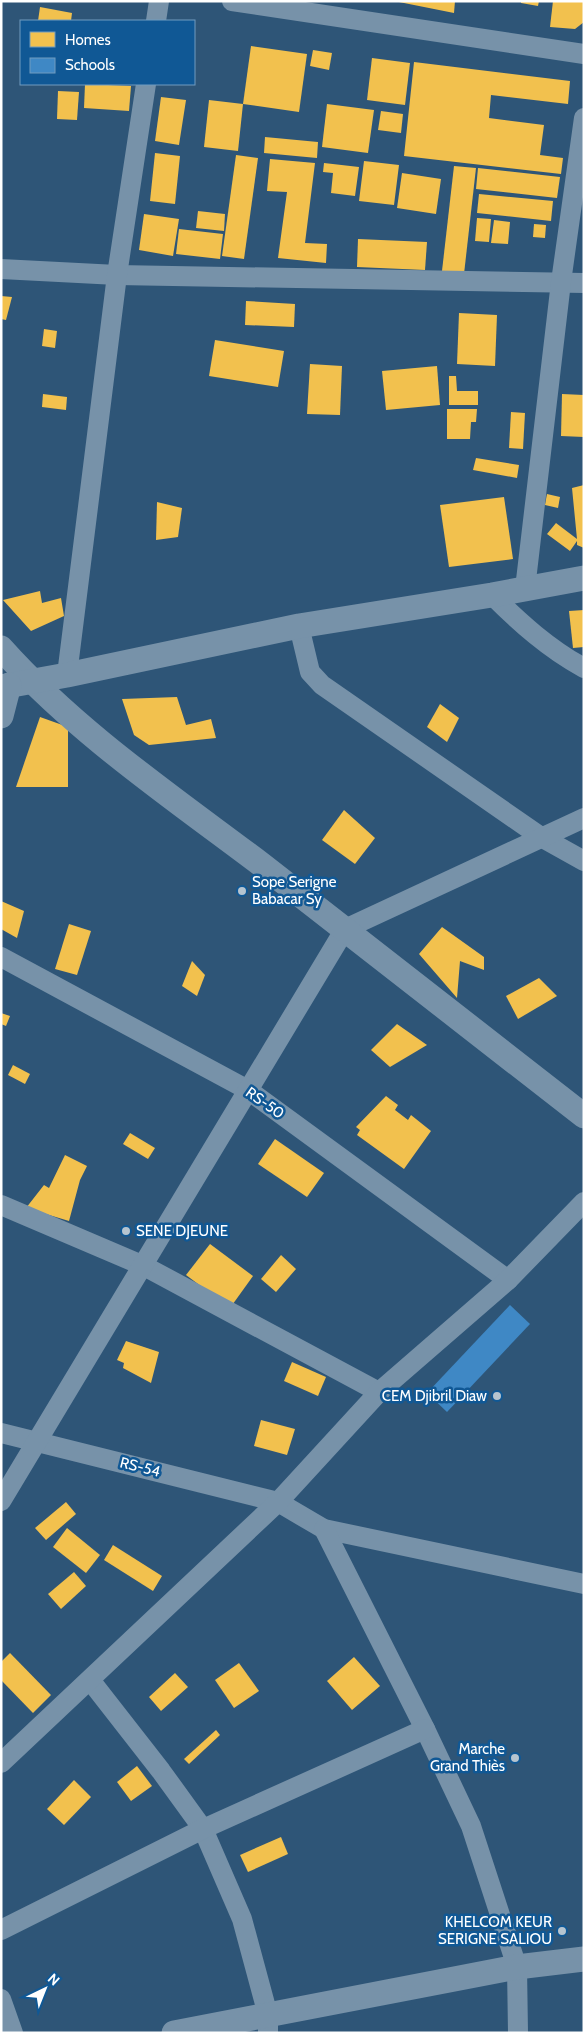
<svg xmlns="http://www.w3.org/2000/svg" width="585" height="2034" viewBox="0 0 585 2034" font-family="Cabin,sans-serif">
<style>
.homes{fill:#f2c14e}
.schools{fill:#3f88c5}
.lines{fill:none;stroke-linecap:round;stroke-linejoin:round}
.minor{stroke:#7792a9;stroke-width:20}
.tertiary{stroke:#7792a9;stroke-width:25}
.poi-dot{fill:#b6c4cf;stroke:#105895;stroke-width:2}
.labels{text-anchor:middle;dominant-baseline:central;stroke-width:5;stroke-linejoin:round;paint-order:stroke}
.poi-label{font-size:15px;fill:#fff;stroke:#105895;text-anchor:end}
.street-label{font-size:15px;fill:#fff;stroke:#105895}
</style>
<rect width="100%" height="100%" fill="#2e5577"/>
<g class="homes">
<path d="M394,1H455L454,13Z"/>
<path d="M521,1H539L538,6L521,3Z"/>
<path d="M553,1H584V22L575,29L550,27Z"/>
<path d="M40,7L72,13L71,21H38Z"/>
<path d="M251,46L307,54L299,112L243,104Z"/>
<path d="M313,50L332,53L329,70L310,66Z"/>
<path d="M372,58L410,63L405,105L367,100Z"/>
<path d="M414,62L570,81L568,104L491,95L489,118L544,125L540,155L563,158L561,174L404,156Z"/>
<path d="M85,84L131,86L129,111L84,108Z"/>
<path d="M58,91L79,92L77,120L57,119Z"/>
<path d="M161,97L186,100L179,145L155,141Z"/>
<path d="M209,100L243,104L238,151L204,147Z"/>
<path d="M327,104L374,110L368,153L322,147Z"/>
<path d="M381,111L403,114L401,133L378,130Z"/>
<path d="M265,137L318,142L317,158L264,153Z"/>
<path d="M155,153L180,156L175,204L150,201Z"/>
<path d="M236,155L258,158L244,259L222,256Z"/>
<path d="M270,159L315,163L305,243L327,244L326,263L278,258L287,192L267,191Z"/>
<path d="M364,161L399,165L394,205L359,201Z"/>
<path d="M324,163L359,167L355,196L331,193L333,173L323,172Z"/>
<path d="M454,166L476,168L464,274L442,271Z"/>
<path d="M478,168L560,177L557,198L476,189Z"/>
<path d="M402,173L441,179L436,214L397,208Z"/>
<path d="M479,194L553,201L551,221L477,213Z"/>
<path d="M198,211L225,214L224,231L196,228Z"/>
<path d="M144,214L179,219L173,256L139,250Z"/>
<path d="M477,218L491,219L489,242L475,241Z"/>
<path d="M494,220L510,222L508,244L491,243Z"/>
<path d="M534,224L546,225L545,238L533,237Z"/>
<path d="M179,229L223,234L220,259L176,254Z"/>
<path d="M358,239L427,242L425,270L357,267Z"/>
<path d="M1,296L12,297L6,320L1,319Z"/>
<path d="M246,301L295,304L294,327L245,325Z"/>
<path d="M459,313L497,315L495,366L457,364Z"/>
<path d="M44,329L57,331L55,348L42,346Z"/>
<path d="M215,340L284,351L278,387L209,376Z"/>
<path d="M310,364L342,366L340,415L307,414Z"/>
<path d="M437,366L440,405L386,410L382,371Z"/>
<path d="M449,376H456L457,391H478V405H449Z"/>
<path d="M43,394L67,397L66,410L42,407Z"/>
<path d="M562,394L584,395V437L561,436Z"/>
<path d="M447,409H477L476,422H471L470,439H447Z"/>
<path d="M511,412L525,413L523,449L509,448Z"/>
<path d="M476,458L519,465L517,478L473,470Z"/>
<path d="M584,485V548L577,545V541L570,551L547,534L556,523L577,539L572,488Z"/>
<path d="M547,494L560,497L558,508L545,505Z"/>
<path d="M504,497L513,559L449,567L440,505Z"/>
<path d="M157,502L182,508L178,537L156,540Z"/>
<path d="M40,591L42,603L61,598L64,616L31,631L3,600Z"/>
<path d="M584,610V647L573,648L569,611Z"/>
<path d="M177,697L186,725L211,719L216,738L149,745L134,735L122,699Z"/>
<path d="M440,704L459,718L447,742L427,727Z"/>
<path d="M40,717L68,727V787H16Z"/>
<path d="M344,810L375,838L355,864L322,840Z"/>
<path d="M1,901L24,911L17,938L1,929Z"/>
<path d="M69,924L91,931L77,975L55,969Z"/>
<path d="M442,927L484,957V970L460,961L457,998L419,954Z"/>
<path d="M192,961L205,975L197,996L182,986Z"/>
<path d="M539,978L557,996L518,1019L506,996Z"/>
<path d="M1,1013L10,1016L6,1026L1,1024Z"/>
<path d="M397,1024L427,1045L390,1067L371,1050Z"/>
<path d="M13,1065L30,1074L25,1084L8,1075Z"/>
<path d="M386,1096L398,1105L395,1110L408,1120L411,1115L431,1131L404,1169L357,1135L360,1130L356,1127Z"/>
<path d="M130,1133L155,1148L148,1159L123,1144Z"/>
<path d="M275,1139L324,1173L307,1197L258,1164Z"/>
<path d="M65,1155L87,1166L80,1180L69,1221L26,1208L44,1185L49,1188Z"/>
<path d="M210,1244L253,1276L230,1308L186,1275Z"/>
<path d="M281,1255L296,1269L276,1292L261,1279Z"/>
<path d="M126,1341L159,1352L151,1383L123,1368L124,1363L117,1360Z"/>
<path d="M292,1362L326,1377L318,1396L284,1381Z"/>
<path d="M261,1420L295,1429L287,1455L254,1446Z"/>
<path d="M66,1502L76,1514L46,1540L35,1528Z"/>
<path d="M67,1528L100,1555L86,1573L53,1547Z"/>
<path d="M113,1545L162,1576L153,1591L104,1560Z"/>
<path d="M74,1572L86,1586L61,1609L48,1594Z"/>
<path d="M10,1653L51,1695L33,1713L1,1680V1662Z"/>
<path d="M354,1657L380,1686L352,1710L327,1681Z"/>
<path d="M239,1663L259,1691L234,1708L215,1680Z"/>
<path d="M175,1673L188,1687L161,1711L149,1697Z"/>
<path d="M216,1730L220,1735L189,1764L184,1759Z"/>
<path d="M137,1766L152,1786L131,1801L117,1782Z"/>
<path d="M74,1780L91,1797L64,1825L47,1809Z"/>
<path d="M281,1837L288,1854L248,1872L240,1855Z"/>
</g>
<path class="schools" d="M510,1305L530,1324L447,1412L427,1393Z"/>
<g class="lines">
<g class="minor">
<path d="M232,1L584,54"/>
<path d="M156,21L159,1"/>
<path d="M1,269L117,275L584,283"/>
<path d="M525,589L561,282L584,118"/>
<path d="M492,595C520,623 549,649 584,668"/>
<path d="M299,626L310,672L322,685L541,837L584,861"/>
<path d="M67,675L117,275L146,84"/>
<path d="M1,957L248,1090L508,1280"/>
<path d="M1,1205L144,1266L379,1392"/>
<path d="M1,1433L278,1502L324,1529L584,1584"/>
<path d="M1,1501L345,929L584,818"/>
<path d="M324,1529L425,1729L471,1826L517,1967L518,2033"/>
<path d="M90,1680L161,1771L203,1829L242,1919L268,2015V2033"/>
<path d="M1,1763L278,1502L379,1392L508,1280L584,1202"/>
<path d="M1,1930L203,1829L425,1729"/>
<path d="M1,1999L13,2033"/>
</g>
<g class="tertiary">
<path d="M1,648C76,732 172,797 262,865C370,948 477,1032 584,1116"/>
<path d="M1,687L67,675L299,626L492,595L584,578"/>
<path d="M1,716L9,685"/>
<path d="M174,2033L517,1967L584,1959"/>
</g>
</g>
<g class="poi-dot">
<circle cx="242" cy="891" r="5"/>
<circle cx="126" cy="1231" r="5"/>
<circle cx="497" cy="1396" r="5"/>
<circle cx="515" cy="1758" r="5"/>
<circle cx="562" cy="1931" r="5"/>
</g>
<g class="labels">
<g class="poi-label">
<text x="252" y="882" text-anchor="start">Sope Serigne<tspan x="252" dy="17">Babacar Sy</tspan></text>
<text x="136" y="1231" text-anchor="start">SENE DJEUNE</text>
<text x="487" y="1396">CEM Djibril Diaw</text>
<text x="505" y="1749">Marche<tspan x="505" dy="17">Grand Thiès</tspan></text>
<text x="552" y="1922">KHELCOM KEUR<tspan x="552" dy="17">SERIGNE SALIOU</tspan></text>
</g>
<g class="street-label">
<text transform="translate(265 1103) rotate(35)">RS-50</text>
<text transform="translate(140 1467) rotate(14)">RS-54</text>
</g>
</g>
<rect width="585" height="2034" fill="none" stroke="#ffffff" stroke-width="5"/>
<rect x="20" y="20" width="175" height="65" fill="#105895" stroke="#709bbf"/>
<rect x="30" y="32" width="25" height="15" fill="#f2c14e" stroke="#709bbf"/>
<text x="65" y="45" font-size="15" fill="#ffffff">Homes</text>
<rect x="30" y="58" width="25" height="15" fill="#3f88c5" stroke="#709bbf"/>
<text x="65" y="70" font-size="15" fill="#ffffff">Schools</text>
<g transform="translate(45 1989) rotate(43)" stroke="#105895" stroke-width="4" paint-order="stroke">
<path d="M0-4L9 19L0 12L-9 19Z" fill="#ffffff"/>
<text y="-8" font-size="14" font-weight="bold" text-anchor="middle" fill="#ffffff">N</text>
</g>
</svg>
